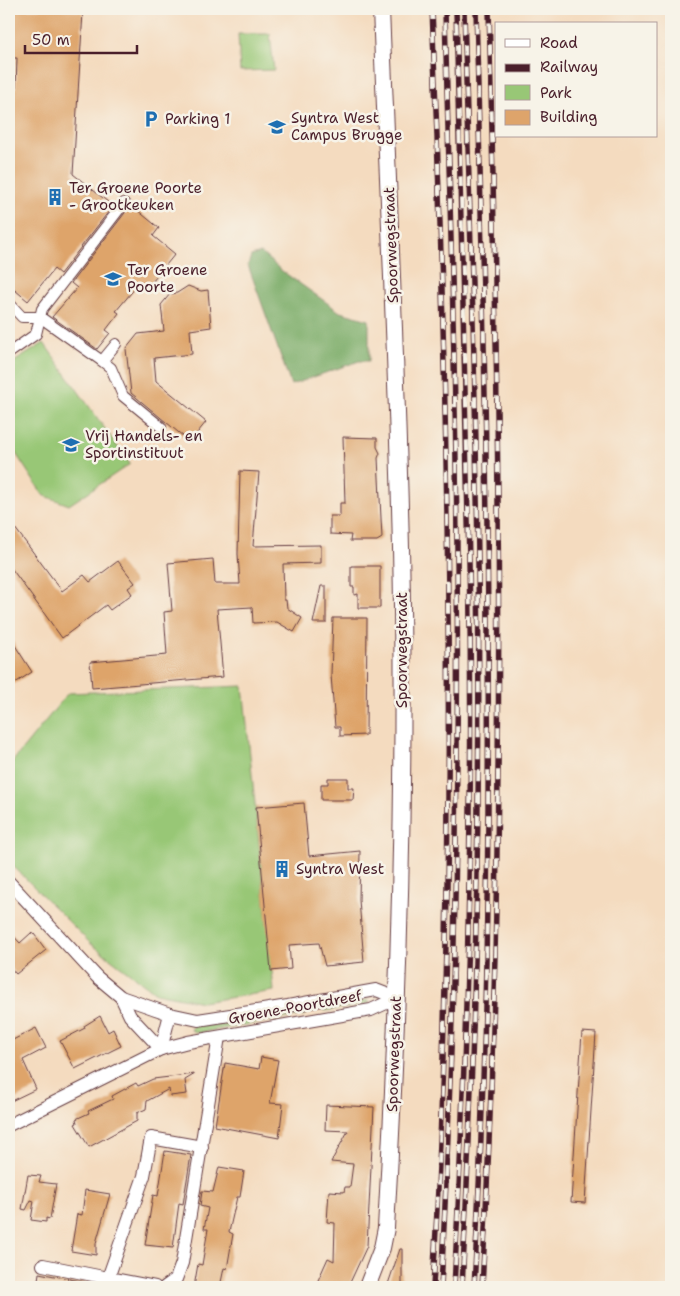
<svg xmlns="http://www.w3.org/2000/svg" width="680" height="1296" viewBox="0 0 680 1296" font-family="'Shantell Sans',sans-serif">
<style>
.green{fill:#98c776;stroke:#717350}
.forest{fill:#7aac67;stroke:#626649}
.building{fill:#dea46b}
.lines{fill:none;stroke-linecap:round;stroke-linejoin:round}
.pedestrian-casing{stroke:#643b41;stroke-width:12}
.minor-casing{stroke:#643b41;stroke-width:14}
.tertiary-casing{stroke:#643b41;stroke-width:18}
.pedestrian{stroke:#fff;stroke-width:10}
.minor{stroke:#fff;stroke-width:12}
.tertiary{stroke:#fff;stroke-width:16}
.rail-casing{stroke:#4a1f2b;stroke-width:5.5}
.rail{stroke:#f7f3e8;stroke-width:4;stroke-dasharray:11;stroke-linecap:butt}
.labels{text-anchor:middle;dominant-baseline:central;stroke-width:5;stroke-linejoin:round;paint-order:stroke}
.poi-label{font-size:15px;fill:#4a1f2b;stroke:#f7f3e8;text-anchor:start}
.street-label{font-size:15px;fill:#4a1f2b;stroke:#f7f3e8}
</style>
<rect width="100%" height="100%" fill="#f7f3e8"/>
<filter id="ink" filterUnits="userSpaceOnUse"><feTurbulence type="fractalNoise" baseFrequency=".02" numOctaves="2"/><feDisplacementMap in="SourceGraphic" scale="10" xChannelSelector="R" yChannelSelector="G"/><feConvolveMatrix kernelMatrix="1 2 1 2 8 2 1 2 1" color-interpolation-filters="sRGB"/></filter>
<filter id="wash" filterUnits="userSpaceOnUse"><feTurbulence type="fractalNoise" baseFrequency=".0096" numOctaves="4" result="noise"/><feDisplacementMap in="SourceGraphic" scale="20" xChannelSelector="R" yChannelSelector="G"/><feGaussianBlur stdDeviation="1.12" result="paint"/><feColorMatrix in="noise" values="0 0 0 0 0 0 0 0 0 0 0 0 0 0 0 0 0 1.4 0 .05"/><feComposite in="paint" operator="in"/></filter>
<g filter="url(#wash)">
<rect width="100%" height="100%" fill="#f4dbbf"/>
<g class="green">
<path d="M238,34H270L274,70L240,71Z"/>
<path d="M44,343L130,464L69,505L43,495L9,443V365Z"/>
<path d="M243,686L274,991L202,1002L156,993L90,943L9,862V766L68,693Z"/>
<path d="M367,1000L370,1002L367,1004L325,1011L323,1009L325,1007Z"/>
<path d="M304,1010L307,1012L305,1015L197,1033L191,1030L194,1025L227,1024Z"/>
</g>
<path class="forest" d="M261,253L282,271L340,312L369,320V361H359L291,385L248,265L251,256Z"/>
<g id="blocks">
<g class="building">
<path d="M9,9H62L83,12L73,174L113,206L60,274L54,269L28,301L9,285V88H16L17,58H9Z"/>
<path d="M131,205L159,228L153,236L175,254L148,287L141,281L116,311L119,313L106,330L110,333L97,349L52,317L77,288L71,283Z"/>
<path d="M188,286L201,291L208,290L211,327L190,330L192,354L154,358L156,381L206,422L190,442L131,393L126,349L138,334L164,331L161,305L170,294L177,293Z"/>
<path d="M343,437L377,438V447L380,453L378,458L382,538L377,541H350L351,535L330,534V516H340V503H345Z"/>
<path d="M240,471L259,472L253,546L321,545V563L283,564L284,600H286L287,608L302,618L294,632L277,622L253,623L252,607L217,609L223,677L92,688L90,662L167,655L164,612L172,611L168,563L213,559L215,584H240L238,554Z"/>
<path d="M9,520L62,591L84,575L90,582L118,561L135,583L128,588L132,594L110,610L106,605L62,638L9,565Z"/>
<path d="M351,566H380V608H358V594L354,595V587H351Z"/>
<path d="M321,586H326V623H313Z"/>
<path d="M333,618H367L366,735L340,736V727H335L331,675Z"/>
<path d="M9,636L32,672L9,687Z"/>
<path d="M328,778H348V788H354L353,800H321V784H328Z"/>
<path d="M304,803L309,856L360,851L359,900L364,962L325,966L319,943L289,945L291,969L271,971L256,807Z"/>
<path d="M9,931L20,943L31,933L34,934L46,950L16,974L9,966Z"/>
<path d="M100,1016L108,1032L113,1029L121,1046L75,1069L60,1041L85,1028L84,1026Z"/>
<path d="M36,1028L46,1048L23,1060L36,1089L9,1102V1042Z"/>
<path d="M582,1032L596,1033L585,1203L571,1202Z"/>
<path d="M261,1057L278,1060L270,1103L283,1104L279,1138L215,1126L225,1063L259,1069Z"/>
<path d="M195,1074L185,1080L187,1094L170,1096L169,1089L147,1101L146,1109L137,1113V1121L89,1147L75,1124L77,1123L76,1119L89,1113L88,1111L113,1099L112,1096L136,1083L138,1086L153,1079Z"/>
<path d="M326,1105L374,1107L367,1246L348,1287H315L328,1258L334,1261L335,1223L327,1222L329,1191L344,1192L345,1187H350L353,1164L331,1162L348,1131L325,1130Z"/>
<path d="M165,1151L191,1155L183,1204L179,1203L173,1248L145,1245L153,1195L158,1196Z"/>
<path d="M219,1167L244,1171L240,1197H237L229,1232L233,1234L227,1269L224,1268L220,1287H194L198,1264L202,1265L208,1229H204L208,1208L200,1206L202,1191L213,1192Z"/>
<path d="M28,1175L41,1176L39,1182L56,1184L50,1219L46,1218V1222L31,1220L34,1201L31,1200L26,1210L22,1209Z"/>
<path d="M85,1190L110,1194L96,1243V1255L71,1251L77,1214L82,1215Z"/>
<path d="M400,1249H402V1287H387Z"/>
<path d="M39,1273L85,1282V1287H37Z"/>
</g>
</g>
</g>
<g filter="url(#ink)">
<use href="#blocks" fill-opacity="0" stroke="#643b41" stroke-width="1"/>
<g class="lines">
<g class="pedestrian-casing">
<g id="pedestrian">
<path d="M9,303L22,317H40L102,361L111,368L123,396L161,427"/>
<path d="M9,353L36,334L42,309L124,203"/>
<path d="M102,361L116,344"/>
</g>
</g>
<g class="minor-casing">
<g id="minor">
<path d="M9,882L97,977L121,997L170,1014L198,1020L288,1006L376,990L397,998"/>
<path d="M121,997L130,1016L161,1049L188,1042L371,1010L397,998"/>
<path d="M9,1125L161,1049L170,1014"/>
<path d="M43,1265L108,1278"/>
<path d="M155,1287L108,1278L144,1176L151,1138L202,1147"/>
<path d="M165,1287L176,1279L182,1263L219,1037"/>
</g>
</g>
<g class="tertiary-casing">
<path id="tertiary" d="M367,1287L382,1248L386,1228C399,1002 406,774 401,548C397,368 388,188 381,9"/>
</g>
<use href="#pedestrian" class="pedestrian"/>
<use href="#minor" class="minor"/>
<use href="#tertiary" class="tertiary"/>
<g class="rail-casing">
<g id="rail">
<path d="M432,9C450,434 457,862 433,1287"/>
<path d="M441,1287C454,1041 459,795 457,548C456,369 449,189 445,9"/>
<path d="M454,1287C467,1046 474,803 469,561C466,377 461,193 456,9"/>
<path d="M462,1287C475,1045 481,803 478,561C476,377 469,193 464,9"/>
<path d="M474,1287C498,861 487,435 476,9"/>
<path d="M482,1287C506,861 500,435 489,9"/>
</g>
</g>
<use href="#rail" class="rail"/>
</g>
</g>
<defs>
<g id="parking-bare" transform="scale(1.35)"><path d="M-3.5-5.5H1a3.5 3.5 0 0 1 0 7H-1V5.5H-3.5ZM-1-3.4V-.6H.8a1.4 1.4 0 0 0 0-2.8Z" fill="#1f6fb2" stroke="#f7f3e8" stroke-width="2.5" paint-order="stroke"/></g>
<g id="school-bare" transform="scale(1.35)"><path d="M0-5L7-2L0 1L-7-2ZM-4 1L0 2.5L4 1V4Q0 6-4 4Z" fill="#1f6fb2" stroke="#f7f3e8" stroke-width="2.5" paint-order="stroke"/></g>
<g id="building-bare" transform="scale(1.35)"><path d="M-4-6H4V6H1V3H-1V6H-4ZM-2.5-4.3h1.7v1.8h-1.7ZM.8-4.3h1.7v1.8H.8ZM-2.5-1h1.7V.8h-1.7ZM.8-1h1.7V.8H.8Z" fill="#1f6fb2" stroke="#f7f3e8" stroke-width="2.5" paint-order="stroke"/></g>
</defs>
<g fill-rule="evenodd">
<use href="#parking-bare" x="151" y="119"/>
<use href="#school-bare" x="277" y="127"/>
<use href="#building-bare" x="55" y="197"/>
<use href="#school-bare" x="113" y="279"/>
<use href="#school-bare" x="71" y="445"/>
<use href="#building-bare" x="282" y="869"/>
</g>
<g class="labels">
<g class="poi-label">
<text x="291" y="118">Syntra West<tspan x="291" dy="17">Campus Brugge</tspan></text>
<text x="165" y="119">Parking 1</text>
<text x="69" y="188">Ter Groene Poorte<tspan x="69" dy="17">- Grootkeuken</tspan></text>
<text x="127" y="270">Ter Groene<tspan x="127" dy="17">Poorte</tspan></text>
<text x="85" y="436">Vrij Handels- en<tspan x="85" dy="17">Sportinstituut</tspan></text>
<text x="296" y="869">Syntra West</text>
</g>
<g class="street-label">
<text transform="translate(391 245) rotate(-92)">Spoorwegstraat</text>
<text transform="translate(402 650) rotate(-90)">Spoorwegstraat</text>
<text transform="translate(295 1007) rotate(-10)">Groene-Poortdreef</text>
<text transform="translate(394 1054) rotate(-88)">Spoorwegstraat</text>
</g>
</g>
<rect width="680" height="1296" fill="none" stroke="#f7f3e8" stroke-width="30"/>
<rect x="495" y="22" width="162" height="115" fill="#f7f3e8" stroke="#b29e9c"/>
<rect x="505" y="39" width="25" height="8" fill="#ffffff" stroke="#b29e9c"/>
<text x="540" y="48" font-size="15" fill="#4a1f2b">Road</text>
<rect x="505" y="64" width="25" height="8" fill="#4a1f2b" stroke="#b29e9c"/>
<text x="540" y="72" font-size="15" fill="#4a1f2b">Railway</text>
<rect x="505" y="85" width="25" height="15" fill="#98c776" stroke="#b29e9c"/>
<text x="540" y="98" font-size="15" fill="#4a1f2b">Park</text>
<rect x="505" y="110" width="25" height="15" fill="#dea46b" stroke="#b29e9c"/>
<text x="540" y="122" font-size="15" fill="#4a1f2b">Building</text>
<path d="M25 45v8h112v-8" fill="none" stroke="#4a1f2b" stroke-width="2.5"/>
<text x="32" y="45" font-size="15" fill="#4a1f2b" stroke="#f7f3e8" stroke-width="4" paint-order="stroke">50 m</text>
</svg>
